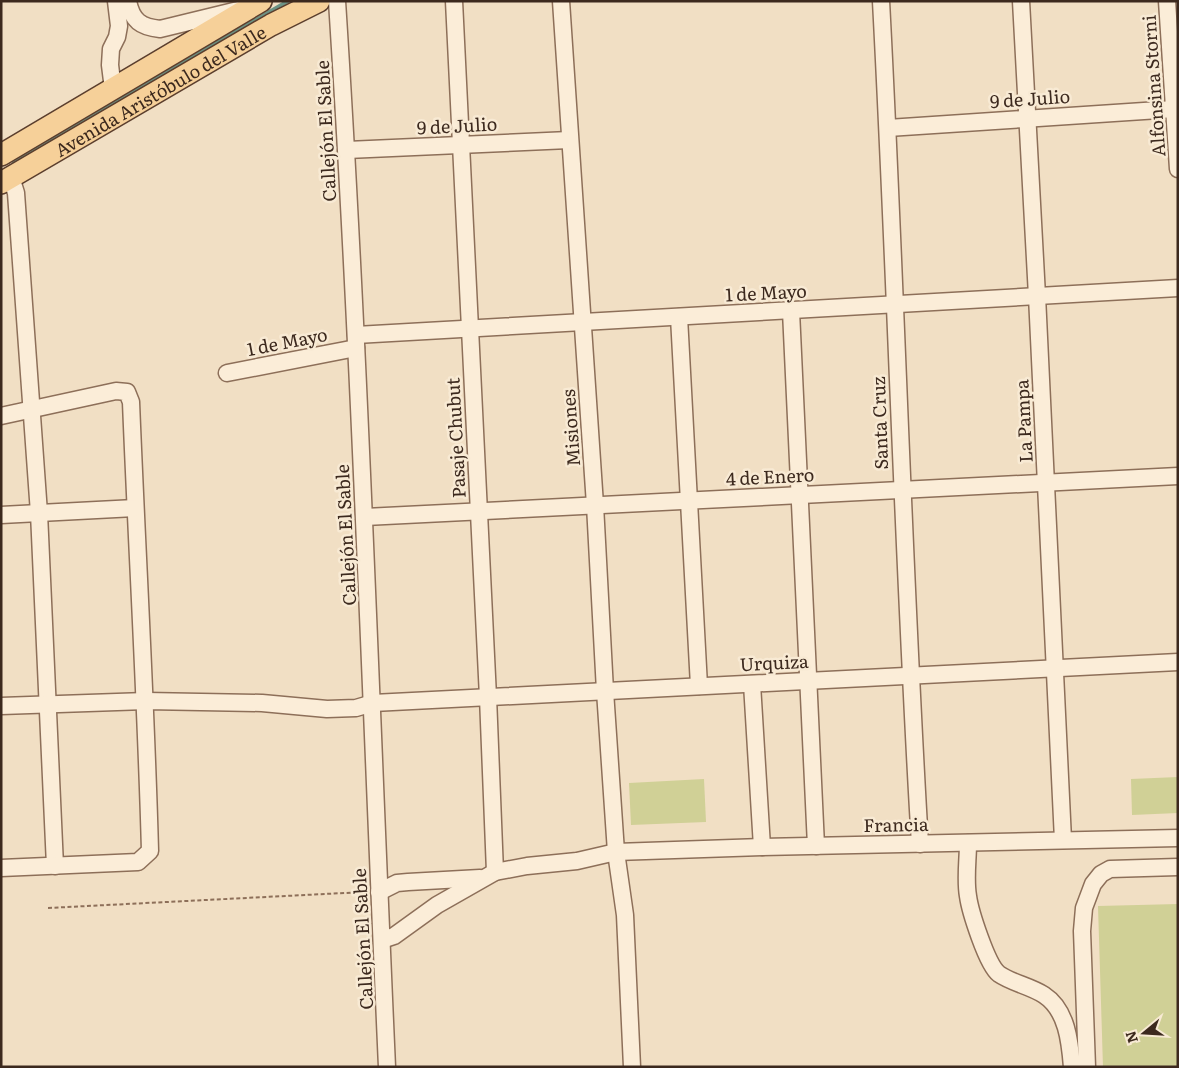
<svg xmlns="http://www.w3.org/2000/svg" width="1179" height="1068" viewBox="0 0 1179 1068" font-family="Literata,serif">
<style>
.green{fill:#d0d096}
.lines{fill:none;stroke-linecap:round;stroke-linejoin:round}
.stream{stroke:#6c9385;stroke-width:4}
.minor-casing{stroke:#8d6f59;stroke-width:19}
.major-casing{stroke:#5b3e2d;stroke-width:24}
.path{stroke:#8d6f59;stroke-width:2;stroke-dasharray:4 2.5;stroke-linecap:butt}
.minor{stroke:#fbedd8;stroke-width:16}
.major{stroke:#f6d099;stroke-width:21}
.labels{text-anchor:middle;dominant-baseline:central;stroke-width:5;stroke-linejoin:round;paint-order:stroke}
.street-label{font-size:18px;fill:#3c291e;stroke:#f8ead4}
</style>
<rect width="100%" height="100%" fill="#f1dfc4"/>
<g class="green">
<path d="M1178,777V813L1132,815L1131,779Z"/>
<path d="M704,779L706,822L631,825L629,783Z"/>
<path d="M1178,904V1067H1103L1098,906Z"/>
</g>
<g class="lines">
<path class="stream" d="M14,163L288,1"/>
<g class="minor-casing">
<g id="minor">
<path d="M128,1C132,21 141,27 160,29L238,10"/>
<path d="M337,1C360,356 371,712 387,1067"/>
<path d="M454,1L488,697L495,872"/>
<path d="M561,1L595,505L605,691L616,852L625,915L632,1067"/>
<path d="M881,1C896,282 903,563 920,844"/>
<path d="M1021,1L1037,296L1063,840"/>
<path d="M1167,1L1178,169"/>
<path d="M113,89L110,65L111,49L117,37L119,26L116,1"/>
<path d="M888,128L1174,109"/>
<path d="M347,150L569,140"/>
<path d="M11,177L16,193L39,513L55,866"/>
<path d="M791,311L816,846"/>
<path d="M679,317L699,686"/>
<path d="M356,335L1178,288"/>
<path d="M227,373L356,348"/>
<path d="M1,416L116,391L127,392L131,402C137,552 146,701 150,851L138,862L1,868"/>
<path d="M1,515L135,508"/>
<path d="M365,517L1178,476"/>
<path d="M752,684L762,847"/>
<path d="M1,706L146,701L262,703L327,709L356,708L373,703L1178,662"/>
<path d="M968,843C968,860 965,879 968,896C970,911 987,965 999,974C1012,983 1030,986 1044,995C1067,1010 1070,1042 1072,1067"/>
<path d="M379,892L397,883L408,882L480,878"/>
<path d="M382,940L394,936L437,905L495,872L527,866L577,861L616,852L762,847L1178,838"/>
<path d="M1087,1067L1082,931L1084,908L1093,884L1101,874L1110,869L1178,867"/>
</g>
</g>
<g class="major-casing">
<g id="major">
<path d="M1,155L261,1"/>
<path id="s1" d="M1,183L271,25L319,1"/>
</g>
</g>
<path class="path" d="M48,908L364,892"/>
<use href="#minor" class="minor"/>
<use href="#major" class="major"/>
</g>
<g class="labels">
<g class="street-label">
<text transform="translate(1153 86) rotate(-94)">Alfonsina Storni</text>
<text stroke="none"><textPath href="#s1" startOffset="184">Avenida Aristóbulo del Valle</textPath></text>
<text transform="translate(1030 98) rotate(-4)">9 de Julio</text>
<text transform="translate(457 125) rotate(-3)">9 de Julio</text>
<text transform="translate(325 131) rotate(-93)">Callejón El Sable</text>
<text transform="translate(766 292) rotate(-3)">1 de Mayo</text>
<text transform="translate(287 341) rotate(-11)">1 de Mayo</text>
<text transform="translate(1023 421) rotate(-93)">La Pampa</text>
<text transform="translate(879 423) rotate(-92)">Santa Cruz</text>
<text transform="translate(570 428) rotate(-94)">Misiones</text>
<text transform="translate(455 438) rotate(-93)">Pasaje Chubut</text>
<text transform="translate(770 476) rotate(-3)">4 de Enero</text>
<text transform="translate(345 535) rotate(-93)">Callejón El Sable</text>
<text transform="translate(774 662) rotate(-3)">Urquiza</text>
<text transform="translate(896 824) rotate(-1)">Francia</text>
<text transform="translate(362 939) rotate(-93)">Callejón El Sable</text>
</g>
</g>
<rect width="1179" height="1068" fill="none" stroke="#3c291e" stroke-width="5"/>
<g transform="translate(1144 1033) rotate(252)" stroke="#f8ead4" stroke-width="4" paint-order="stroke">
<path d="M0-4L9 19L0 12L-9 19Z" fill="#3c291e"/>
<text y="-8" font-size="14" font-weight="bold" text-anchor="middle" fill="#3c291e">N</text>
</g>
</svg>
